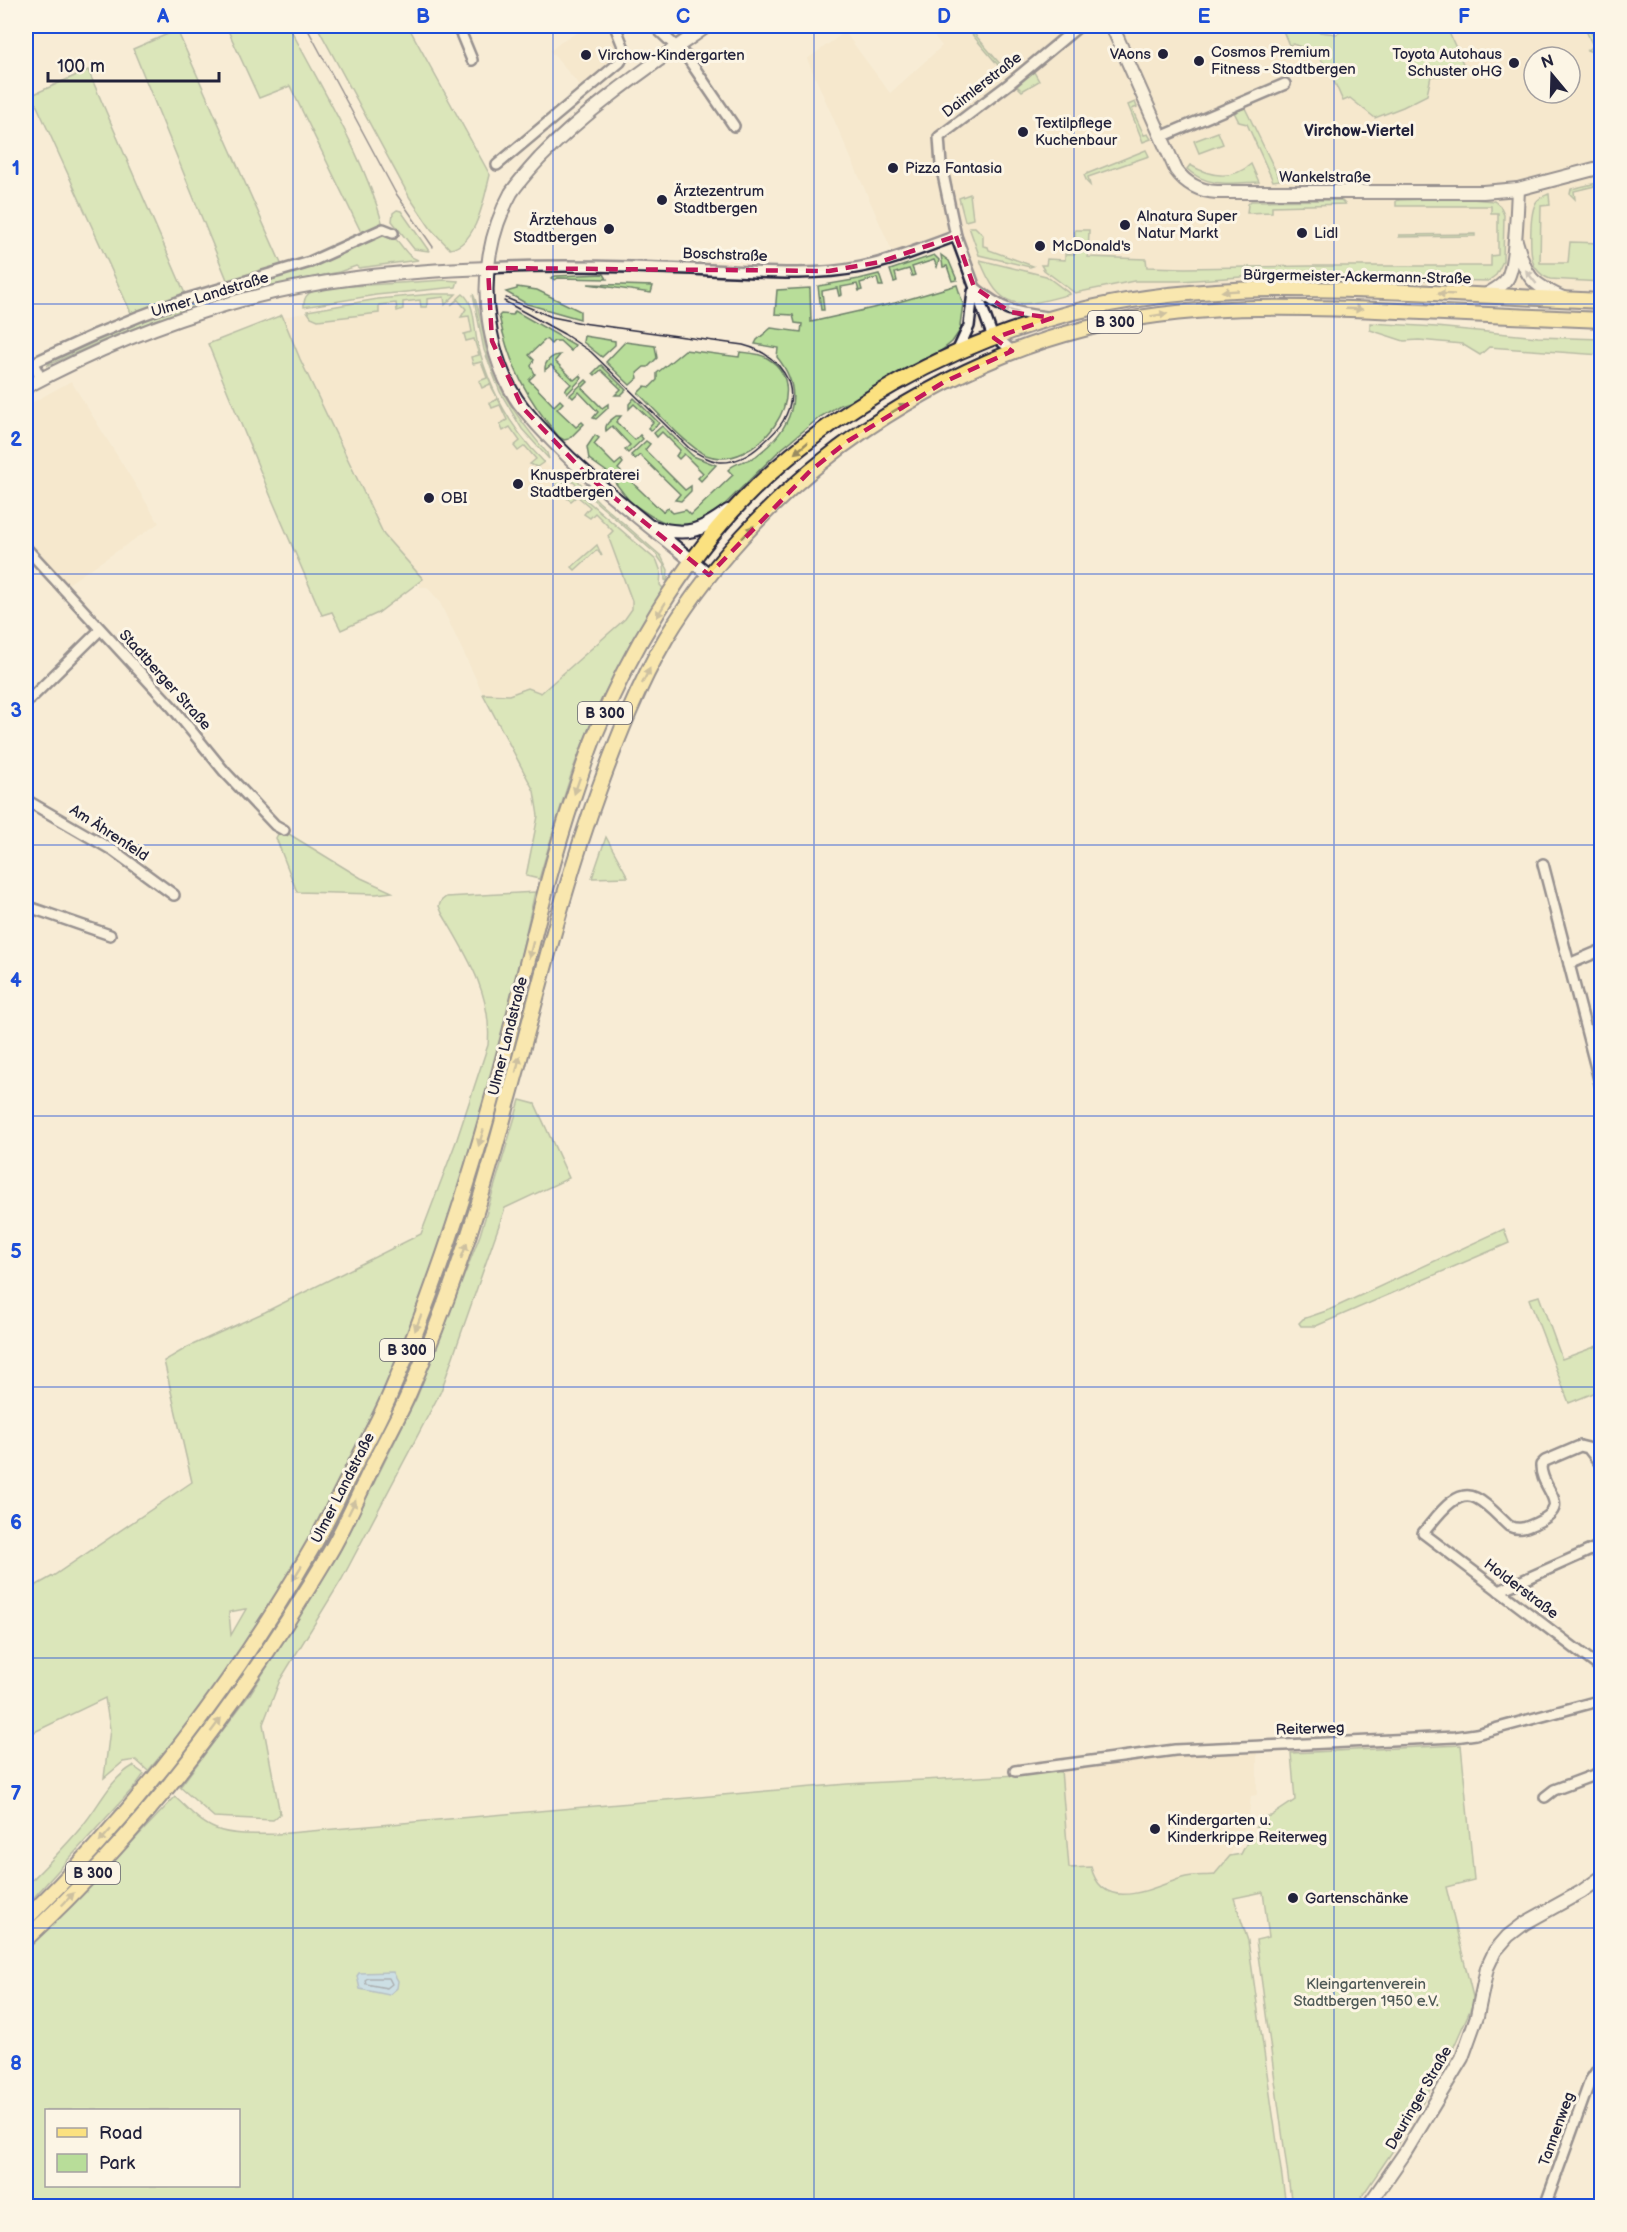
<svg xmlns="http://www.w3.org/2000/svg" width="1627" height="2232" viewBox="0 0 1627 2232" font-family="'Balsamiq Sans',sans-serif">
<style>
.built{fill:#f3e2c4;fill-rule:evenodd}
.green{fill:#b8dd99;stroke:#6d806a;stroke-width:1.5;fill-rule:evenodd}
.water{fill:#98cff7;stroke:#698aac;stroke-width:1.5}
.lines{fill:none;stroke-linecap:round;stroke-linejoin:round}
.shore{stroke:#516786;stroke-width:1.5}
.street-casing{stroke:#22223b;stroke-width:14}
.secondary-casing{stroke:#22223b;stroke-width:16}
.primary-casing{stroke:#22223b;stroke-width:18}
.street{stroke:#fcf5e5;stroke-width:9}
.secondary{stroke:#fcf5e5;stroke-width:12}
.primary{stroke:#fbe180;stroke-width:14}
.tram{stroke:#22223b;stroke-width:1.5}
.oneway{fill:#9a9698}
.oneway2{fill:#998b61}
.marked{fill:none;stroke:#c2185b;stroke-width:4.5;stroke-dasharray:12 8;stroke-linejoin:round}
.grid{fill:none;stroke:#1d4ed8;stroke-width:1.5;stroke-opacity:0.55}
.poi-dot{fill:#22223b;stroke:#fcf5e5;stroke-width:2}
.labels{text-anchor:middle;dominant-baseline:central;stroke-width:6;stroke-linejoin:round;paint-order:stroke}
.shield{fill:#fcf5e5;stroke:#63616e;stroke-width:1.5}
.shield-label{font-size:14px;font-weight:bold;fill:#22223b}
.poi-label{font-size:15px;fill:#22223b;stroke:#fcf5e5;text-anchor:start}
.street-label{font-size:15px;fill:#22223b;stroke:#fcf5e5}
.park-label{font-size:15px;fill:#4f5a57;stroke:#fcf5e5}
.neighbourhood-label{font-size:16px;font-weight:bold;fill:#22223b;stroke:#fcf5e5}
.neatline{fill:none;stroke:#1d4ed8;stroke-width:2}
.grid-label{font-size:20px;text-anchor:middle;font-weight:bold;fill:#1d4ed8}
</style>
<rect width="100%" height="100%" fill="#f8ecd6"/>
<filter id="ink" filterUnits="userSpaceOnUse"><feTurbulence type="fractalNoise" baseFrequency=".0167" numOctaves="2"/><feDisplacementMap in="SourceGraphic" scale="12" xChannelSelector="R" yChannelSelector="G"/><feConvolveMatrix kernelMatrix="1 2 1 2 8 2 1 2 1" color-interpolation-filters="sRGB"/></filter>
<g filter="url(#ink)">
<g class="built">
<path d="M593,26H608L618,48L616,60L582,88L550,51L566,38Z"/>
<path d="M926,26H1281L1289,45L1293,44L1304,48L1324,61L1343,100L1430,76H1447L1465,68L1446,26H1601V301L1264,289L1069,313L1010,312L974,287L956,236L895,258L807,59L845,32L890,93L942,46ZM1534,57H1570V93H1534Z"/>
<path d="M433,294H463L468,298L481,355L491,382L511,422L544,462L617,527L618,565L630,590L632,601V609L625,619L540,693L528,688L509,695L483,694L439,601L427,587H419L423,579L384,535L300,359L283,317L378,299Z"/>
<path d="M71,381L159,523L65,586L26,542V406Z"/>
<path d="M1257,1748V1795L1251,1796L1249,1816L1230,1856L1214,1875L1185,1877L1140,1894H1122L1111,1891L1099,1883L1091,1867L1069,1868L1061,1770L1159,1756Z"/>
</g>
<g class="green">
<path d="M226,26H289C322,90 363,154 383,225L362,234L290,86L259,98Z"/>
<path d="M317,26H408L490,175C484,198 477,244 450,249L431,229L410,198Z"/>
<path d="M1281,26H1314L1320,32L1337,34L1349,26H1399L1402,31L1424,26H1446L1465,68L1447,76H1431L1427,95L1403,107L1375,118L1350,98L1343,101C1329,71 1327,55 1293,44L1289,45Z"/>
<path d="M1584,26H1588L1598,47L1601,46V49L1592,52L1587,50L1593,46Z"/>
<path d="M177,30L283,268L228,282L133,49Z"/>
<path d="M971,30L1001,65L1013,66L1004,72L969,31Z"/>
<path d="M88,70L186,296L132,315L32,95Z"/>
<path d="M1034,72L1039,81L1022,91L1017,86Z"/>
<path d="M1135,102L1137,107L1132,109L1144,135L1148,134L1151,139L1143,142L1128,105Z"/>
<path d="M1245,108L1278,176L1280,180L1273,181L1247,124L1239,122L1234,112Z"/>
<path d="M1218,132L1223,144L1199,153L1194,141Z"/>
<path d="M1146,150L1149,156L1088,177L1090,185L1087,182L1084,175Z"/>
<path d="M1251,164L1259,182C1233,183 1207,188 1187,169L1190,165C1209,176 1232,181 1251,164Z"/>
<path d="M1601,182V185L1598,186L1600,194H1597L1595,186L1574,191L1575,199L1570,194L1571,189Z"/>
<path d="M970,194L973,219L965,221L959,198Z"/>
<path d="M1549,194L1550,205L1541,206L1540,263H1568L1570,242L1601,243V282L1550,279C1544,277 1539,273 1535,267C1529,257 1529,211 1537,201C1540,197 1544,196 1549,194Z"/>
<path d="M1460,198L1494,201L1500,206L1504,215L1503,261L1496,275L1488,281L1257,276L1180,281H1134L1075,293L1044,270L1041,265H1046L1047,259L1065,260V254H1075V230H1089L1088,257L1146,259L1147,267L1185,268L1309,266H1491V256L1498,255V213H1491V206H1396V201L1399,200Z"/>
<path d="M1341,200L1345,204L1272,206V212L1247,213L1248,204L1251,201Z"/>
<path d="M397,210L401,211L429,251L414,249L392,221L393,213Z"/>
<path d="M969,227H975L983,235V246L988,247L989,250L1033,266L1030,267L979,255Z"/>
<path d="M385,234C401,236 402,255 418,260L359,268L356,266L339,272L247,291L181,311L116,335L48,365L50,362L142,321L222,293L299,271Z"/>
<path d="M1475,234V236L1399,237V235Z"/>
<path d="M934,255L939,260L937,267L934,260L912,267L915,275L912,276L909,269L895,273L897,281L894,282L890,270Z"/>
<path d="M941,255L949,261L957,280L952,281L947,266L943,267Z"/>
<path d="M980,260L1046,276L1070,294C1021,307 1001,315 980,260Z"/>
<path d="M604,274L607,279L558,278L555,280L551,278L555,276Z"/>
<path d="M879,274L883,286H879L877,278L860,283L862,290L859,291L857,284L841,287L842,295L839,296L837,288L822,291L824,310H821L818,286L859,279Z"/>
<path d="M445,280L458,281L456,287L376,295L304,307C303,294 311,291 323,288Z"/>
<path d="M588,284H589L653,286L651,293Z"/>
<path d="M957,285L963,304L960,325L961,329L952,342L937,354L898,374L855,400L840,405L820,417L779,451L715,514L693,525L668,524L651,516L631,503L607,472L589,459L587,447L595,435L599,438L594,444L615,465L621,460L623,463L618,469L663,512L668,508L673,513L686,510L691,515L733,475L728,470C734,462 747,462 756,456C791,430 807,394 777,357L778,348L755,344L757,340L771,328L801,332L802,324L795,323L793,315L775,314L777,290L810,288L811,322L895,303Z"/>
<path d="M517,287L537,290L580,311V319L527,304L506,292L517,289Z"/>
<path d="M433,294H456L445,305L444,297L427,299V307H421L420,300L403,302V309L397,311L396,303L379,305V313L318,320L311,317L307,311L378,299Z"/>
<path d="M463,294C475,303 474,327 477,341C488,387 511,429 544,462L537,467L530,464L536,459L525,446L518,451L514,446L520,441L510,427L503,431L500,424L507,420L500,405L492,408L490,403L498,399L490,384L482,388L479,381L487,378L481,362L473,364L471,357L479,355L474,339L466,341L464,334L472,332L469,316L461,317L466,309L458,300L451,305Z"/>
<path d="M473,294C481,310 482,335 487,353C497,392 522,423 547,453L549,459L522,429L500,392L484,350Z"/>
<path d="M515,311L575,345L571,351L560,341H554L551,344L546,339L529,355L534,360L531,366L535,374L529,380L554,406L560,400L563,403L557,409L576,427L582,422L584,424L569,439L564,440L559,437C527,399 509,365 499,316L501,314L513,315Z"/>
<path d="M282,315L300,359L384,535L423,579L378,613L341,630L332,612L322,615L271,497L208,344Z"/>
<path d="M1370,323L1436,327L1538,337L1601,339V355L1489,347L1480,355L1462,344L1419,340L1404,341L1370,330Z"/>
<path d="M584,336L615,341V345L602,357L583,342Z"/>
<path d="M625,342L655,346L657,358L648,367H644L637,373L638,378L630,385L606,362Z"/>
<path d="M685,350L739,357L740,352C749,353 759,353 767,358C819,388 756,475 706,455C686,446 655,409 638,393L645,386L650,387L657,380V373Z"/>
<path d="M560,355L555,361L574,380L580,375L582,378L568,393L565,390L571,384L551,365L545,370C544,362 552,355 560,355Z"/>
<path d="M601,365L626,390L621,395H615L621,389L601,370L595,375L593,373Z"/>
<path d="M586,380L588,382L582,388L602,408L608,404V408L596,419L593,418L598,412L579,392L573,398L570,395Z"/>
<path d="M634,398L659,423L651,431L648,428L653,422L634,404L629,409V404Z"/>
<path d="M616,416H621L616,422L635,440L640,435L643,439L628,453L625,450L630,445L612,426L606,431C604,424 611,420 616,416Z"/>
<path d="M662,426L693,456L716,465L701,481L698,478L703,473L684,454L679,459L676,456L680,450L662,432L657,437L654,433Z"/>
<path d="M646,441L650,444L645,450L685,490L691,486V491L681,501L675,500L680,494L640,455L635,459L631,455Z"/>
<path d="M565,475L576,479L599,502L661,556L668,570L667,581L665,580L664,565L656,554Z"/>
<path d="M562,479L657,561L661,572L660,585L664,589C627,644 596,706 573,769C561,805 550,842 539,879L526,876L538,816L534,791L483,694L509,695L528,688L541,693L625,619L632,609V601L608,536L613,531L595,513L590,518L584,514L590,507L577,496L571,501L567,498L572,491L563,483L557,489L556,481Z"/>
<path d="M597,545L602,556L597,550L575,570L572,567Z"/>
<path d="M284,831L361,878L392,892L376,894L297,892L276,838L279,832Z"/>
<path d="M606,837L628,877L592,878Z"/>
<path d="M535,892C515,981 496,1070 470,1157C428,1296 373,1431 300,1556C277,1597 252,1638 224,1675C200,1708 174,1740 148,1771L136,1760L123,1762L104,1778L110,1729L105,1698L26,1736V1591L53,1576L192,1482L164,1361L188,1347L265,1312L421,1234L457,1139L488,1045C493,995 466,954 442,913L439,906L441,901L446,897ZM245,1609H246L231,1635L229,1612Z"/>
<path d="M520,1100L535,1104L569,1178L505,1208L441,1391L342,1579L280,1680L263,1724L280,1814L273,1820L214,1817L180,1787L250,1694L339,1553L417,1397L480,1235Z"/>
<path d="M1504,1229L1509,1243L1316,1326H1301L1299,1323L1303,1319L1329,1310Z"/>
<path d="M1539,1296L1562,1359L1600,1345L1602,1349L1601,1390L1569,1403L1529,1299Z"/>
<path d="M1461,1745L1474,1880L1446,1887L1474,2001L1449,2058L1396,2146L1358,2202H1353L1349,2206H1292L1256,1940L1269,1937L1263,1892L1234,1898L1248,1941L1285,2198L1269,2202V2206H26V1950L73,1904L175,1797C187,1808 200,1823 216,1829C234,1836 258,1834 277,1834L847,1784L1018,1775L1061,1770L1069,1868L1091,1867C1103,1915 1154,1887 1182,1878C1192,1875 1204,1876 1214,1875L1230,1856L1241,1854L1250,1837L1264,1836L1256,1827L1260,1817L1271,1816L1295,1800L1291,1753ZM46,2110H238V2186H46Z"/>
<path d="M133,1766L144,1774L136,1785L26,1906V1886C45,1867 65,1847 83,1825C100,1805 109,1780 133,1766Z"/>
</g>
<path class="water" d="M393,1972L398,1981L397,1988L389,1995L360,1989L357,1976L359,1973Z"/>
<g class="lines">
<path class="shore" d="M368,1978H389L392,1984L387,1988L366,1984L365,1980Z"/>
<g class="street-casing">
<g id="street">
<path d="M458,26L472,60"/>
<path d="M654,26L687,57L734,126"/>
<path d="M1161,137L1285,84"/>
<path d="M497,165L620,62L625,51L615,26"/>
<path d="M488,268C562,264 636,267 711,270C760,272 812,277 861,267C893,261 925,247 956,236"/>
<path d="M975,288C1002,310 1014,313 1047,317"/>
<path d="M1012,351L991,332L956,236L941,165L939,137L1009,84L1079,26"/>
<path d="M957,352L969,326L973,292"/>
<path d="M41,379L33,363L94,335L140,316L183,300L310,262L383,229L393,233"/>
<path d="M26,548L172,707L224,771L275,825L284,830"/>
<path d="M26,703L100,630"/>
<path d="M26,800L114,851L174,895"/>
<path d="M1543,864L1602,1091"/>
<path d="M26,906L110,935"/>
<path d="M1569,964L1602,950"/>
<path d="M1602,1466L1588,1448L1580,1446L1545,1461L1541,1465C1540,1491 1575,1505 1536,1523C1527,1527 1519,1531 1509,1526C1499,1517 1488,1504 1476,1498C1455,1487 1435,1520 1423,1533L1602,1669"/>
<path d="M1499,1591L1602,1545"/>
<path d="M1015,1771L1175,1750L1455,1737L1476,1734L1602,1700"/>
<path d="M1545,1797L1554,1790L1602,1772"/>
<path d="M1545,2206L1590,2081L1602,2063"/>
</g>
</g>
<g class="secondary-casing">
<g id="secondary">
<path d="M707,26C650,66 589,107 540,158C530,169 519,181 511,193C490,231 482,278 489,321C493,350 504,385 523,408C576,473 645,521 709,575"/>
<path d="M1112,26L1176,170C1186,184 1200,191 1217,192H1483L1518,189L1602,167"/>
<path d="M1516,241C1527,277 1528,282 1563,298"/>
<path d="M1484,296C1492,291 1502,287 1507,279C1516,265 1517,208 1518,189"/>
<path d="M26,387C91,352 160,323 231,303C314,279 402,271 488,268"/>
<path d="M653,527C687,537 701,531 728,511"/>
<path d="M1368,2206L1404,2154L1462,2058L1477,2016L1487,1968L1495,1951L1508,1936L1525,1923L1581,1892L1602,1877"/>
</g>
</g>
<g class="primary-casing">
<g id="primary">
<path d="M26,1919C136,1811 235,1683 312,1548C327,1523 339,1495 353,1469C366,1443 381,1417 392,1390C441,1276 477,1159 508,1040C529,958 547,875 574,795C581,775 587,754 595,735C628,654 682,563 743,500C831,409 948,345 1070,313C1181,284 1297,287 1411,292C1475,295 1538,298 1602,301"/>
<path d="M26,1939C147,1827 246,1694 330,1552C347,1523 360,1491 375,1461C386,1439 399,1416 409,1393C450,1300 481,1203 507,1105C537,999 561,893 599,789C618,737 638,686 666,638C714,558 788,482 866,429C933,384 1005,349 1084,329C1187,303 1293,306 1399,311C1466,314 1534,317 1602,320"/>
</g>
</g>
<use href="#street" class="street"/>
<use href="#secondary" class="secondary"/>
<use href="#primary" class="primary"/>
<g class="tram">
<path d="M306,26L395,192L433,247"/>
<path d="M504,301L564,334L591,352L690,449C700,455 708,460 719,462C735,463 750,455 761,445C769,438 778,430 783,421C804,385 778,354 743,345L582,323L552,317L506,298"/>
</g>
</g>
<defs><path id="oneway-solid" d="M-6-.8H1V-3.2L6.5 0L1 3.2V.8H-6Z" transform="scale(1.5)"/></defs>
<g class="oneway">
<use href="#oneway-solid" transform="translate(1531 277) rotate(-128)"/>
<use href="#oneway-solid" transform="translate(1010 310) rotate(-161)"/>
</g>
<g class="oneway2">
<use href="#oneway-solid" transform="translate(1230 291) rotate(177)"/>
<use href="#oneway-solid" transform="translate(1446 294) rotate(-177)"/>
<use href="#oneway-solid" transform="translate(1354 309) rotate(2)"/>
<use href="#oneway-solid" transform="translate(1159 315) rotate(-9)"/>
<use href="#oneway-solid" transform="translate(899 408) rotate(-31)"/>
<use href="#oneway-solid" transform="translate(801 448) rotate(140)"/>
<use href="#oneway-solid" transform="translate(748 532) rotate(-47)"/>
<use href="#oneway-solid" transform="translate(661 610) rotate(121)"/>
<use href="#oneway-solid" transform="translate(646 676) rotate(-63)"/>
<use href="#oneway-solid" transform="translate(577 786) rotate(109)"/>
<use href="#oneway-solid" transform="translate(531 950) rotate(104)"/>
<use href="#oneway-solid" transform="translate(518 1064) rotate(-76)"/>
<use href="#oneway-solid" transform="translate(481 1138) rotate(107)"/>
<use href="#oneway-solid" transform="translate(464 1251) rotate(-69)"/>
<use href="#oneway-solid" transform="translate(418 1323) rotate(111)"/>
<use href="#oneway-solid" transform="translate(352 1507) rotate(-64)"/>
<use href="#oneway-solid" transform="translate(297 1573) rotate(122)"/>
<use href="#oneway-solid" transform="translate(216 1725) rotate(-53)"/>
<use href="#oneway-solid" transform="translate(105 1836) rotate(131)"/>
<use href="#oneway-solid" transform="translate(68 1899) rotate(-46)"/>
</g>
</g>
<path d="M0 0H1627V2232H0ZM956,236L974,287L1010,312L1052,318L994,338L1012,351L944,382L848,441L810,471L709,575L589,477L522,407L492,341L488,268L829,271L880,262Z" fill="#f8ecd6" fill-opacity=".55" fill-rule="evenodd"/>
<path class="marked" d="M956,236L974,287L1010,312L1052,318L994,338L1012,351L944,382L848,441L810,471L709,575L589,477L522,407L492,341L488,268L829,271L880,262Z"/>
<path class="grid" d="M293,26V2206M553,26V2206M814,26V2206M1074,26V2206M1334,26V2206M26,304H1602M26,574H1602M26,845H1602M26,1116H1602M26,1387H1602M26,1658H1602M26,1928H1602"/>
<g class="poi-dot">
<circle cx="1163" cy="54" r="6"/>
<circle cx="586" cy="55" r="6"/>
<circle cx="1199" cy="61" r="6"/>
<circle cx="1514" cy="63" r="6"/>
<circle cx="1023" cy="132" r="6"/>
<circle cx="893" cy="168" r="6"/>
<circle cx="662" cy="200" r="6"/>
<circle cx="1125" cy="225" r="6"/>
<circle cx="609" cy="229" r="6"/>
<circle cx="1302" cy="233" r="6"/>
<circle cx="1040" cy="246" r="6"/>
<circle cx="518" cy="484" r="6"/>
<circle cx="429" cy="498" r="6"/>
<circle cx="1155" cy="1829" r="6"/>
<circle cx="1293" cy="1898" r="6"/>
</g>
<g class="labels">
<g class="shield">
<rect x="1088" y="311" width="54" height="22" rx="4.5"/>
<rect x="578" y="702" width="54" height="22" rx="4.5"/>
<rect x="380" y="1339" width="54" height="22" rx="4.5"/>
<rect x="66" y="1862" width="54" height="22" rx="4.5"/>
</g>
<g class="shield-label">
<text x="1115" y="322">B 300</text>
<text x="605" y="713">B 300</text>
<text x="407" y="1350">B 300</text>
<text x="93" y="1873">B 300</text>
</g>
<g class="poi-label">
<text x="1211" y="52">Cosmos Premium<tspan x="1211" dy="17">Fitness - Stadtbergen</tspan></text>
<text x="1151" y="54" text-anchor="end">VAons</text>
<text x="1502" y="54" text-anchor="end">Toyota Autohaus<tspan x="1502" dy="17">Schuster oHG</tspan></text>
<text x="598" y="55">Virchow-Kindergarten</text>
<text x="1035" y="123">Textilpflege<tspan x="1035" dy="17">Kuchenbaur</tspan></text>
<text x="905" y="168">Pizza Fantasia</text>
<text x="674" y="191">Ärztezentrum<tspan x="674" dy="17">Stadtbergen</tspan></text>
<text x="1137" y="216">Alnatura Super<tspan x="1137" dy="17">Natur Markt</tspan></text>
<text x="597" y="220" text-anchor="end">Ärztehaus<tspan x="597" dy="17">Stadtbergen</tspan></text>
<text x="1314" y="233">Lidl</text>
<text x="1052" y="246">McDonald's</text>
<text x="530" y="475">Knusperbraterei<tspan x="530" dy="17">Stadtbergen</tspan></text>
<text x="441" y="498">OBI</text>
<text x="1167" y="1820">Kindergarten u.<tspan x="1167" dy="17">Kinderkrippe Reiterweg</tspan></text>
<text x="1305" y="1898">Gartenschänke</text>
</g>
<g class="street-label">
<text transform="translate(982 85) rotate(-38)">Daimlerstraße</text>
<text x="1325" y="177">Wankelstraße</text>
<text transform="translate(725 255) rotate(2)">Boschstraße</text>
<text transform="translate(1357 277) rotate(1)">Bürgermeister-Ackermann-Straße</text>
<text transform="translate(210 295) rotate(-17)">Ulmer Landstraße</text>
<text transform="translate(165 680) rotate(48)">Stadtberger Straße</text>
<text transform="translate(109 833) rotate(33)">Am Ährenfeld</text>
<text transform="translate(508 1036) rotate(-76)">Ulmer Landstraße</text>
<text transform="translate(343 1488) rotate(-63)">Ulmer Landstraße</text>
<text transform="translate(1521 1589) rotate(37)">Holderstraße</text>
<text transform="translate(1310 1729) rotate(-2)">Reiterweg</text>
<text transform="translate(1419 2098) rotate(-60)">Deuringer Straße</text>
<text transform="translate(1557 2129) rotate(-70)">Tannenweg</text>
</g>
<g class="park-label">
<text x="1366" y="1984">Kleingartenverein<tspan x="1366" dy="17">Stadtbergen 1950 e.V.</tspan></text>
</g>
<g class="neighbourhood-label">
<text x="1359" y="131">Virchow-Viertel</text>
</g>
</g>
<rect width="1627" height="2232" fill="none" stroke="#fcf5e5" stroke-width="66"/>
<rect x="45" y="2109" width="195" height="78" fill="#fcf5e5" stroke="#a5a1a1" stroke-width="1.5"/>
<rect x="57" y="2128" width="30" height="9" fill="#fbe180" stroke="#a5a1a1" stroke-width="1.5"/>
<text x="99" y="2139" font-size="18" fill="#22223b">Road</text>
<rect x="57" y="2154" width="30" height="18" fill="#b8dd99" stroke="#a5a1a1" stroke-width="1.5"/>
<text x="99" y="2169" font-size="18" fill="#22223b">Park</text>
<g transform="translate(1552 75) rotate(341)"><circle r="28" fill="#fcf5e5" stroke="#a5a1a1" stroke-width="1.5"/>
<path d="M0-4.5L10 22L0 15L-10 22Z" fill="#22223b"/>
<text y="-9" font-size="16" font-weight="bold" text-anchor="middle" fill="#22223b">N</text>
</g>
<path d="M48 72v9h171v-9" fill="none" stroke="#22223b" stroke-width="3"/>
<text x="57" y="72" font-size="18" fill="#22223b" stroke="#fcf5e5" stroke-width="4.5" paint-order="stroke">100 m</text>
<rect x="33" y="33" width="1561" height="2166" class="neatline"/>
<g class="grid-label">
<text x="163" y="23">A</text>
<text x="423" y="23">B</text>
<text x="683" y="23">C</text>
<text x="944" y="23">D</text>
<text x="1204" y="23">E</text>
<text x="1464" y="23">F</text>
<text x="16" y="175">1</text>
<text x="16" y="446">2</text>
<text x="16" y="717">3</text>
<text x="16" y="987">4</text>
<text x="16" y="1258">5</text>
<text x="16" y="1529">6</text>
<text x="16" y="1800">7</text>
<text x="16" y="2070">8</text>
</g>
</svg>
